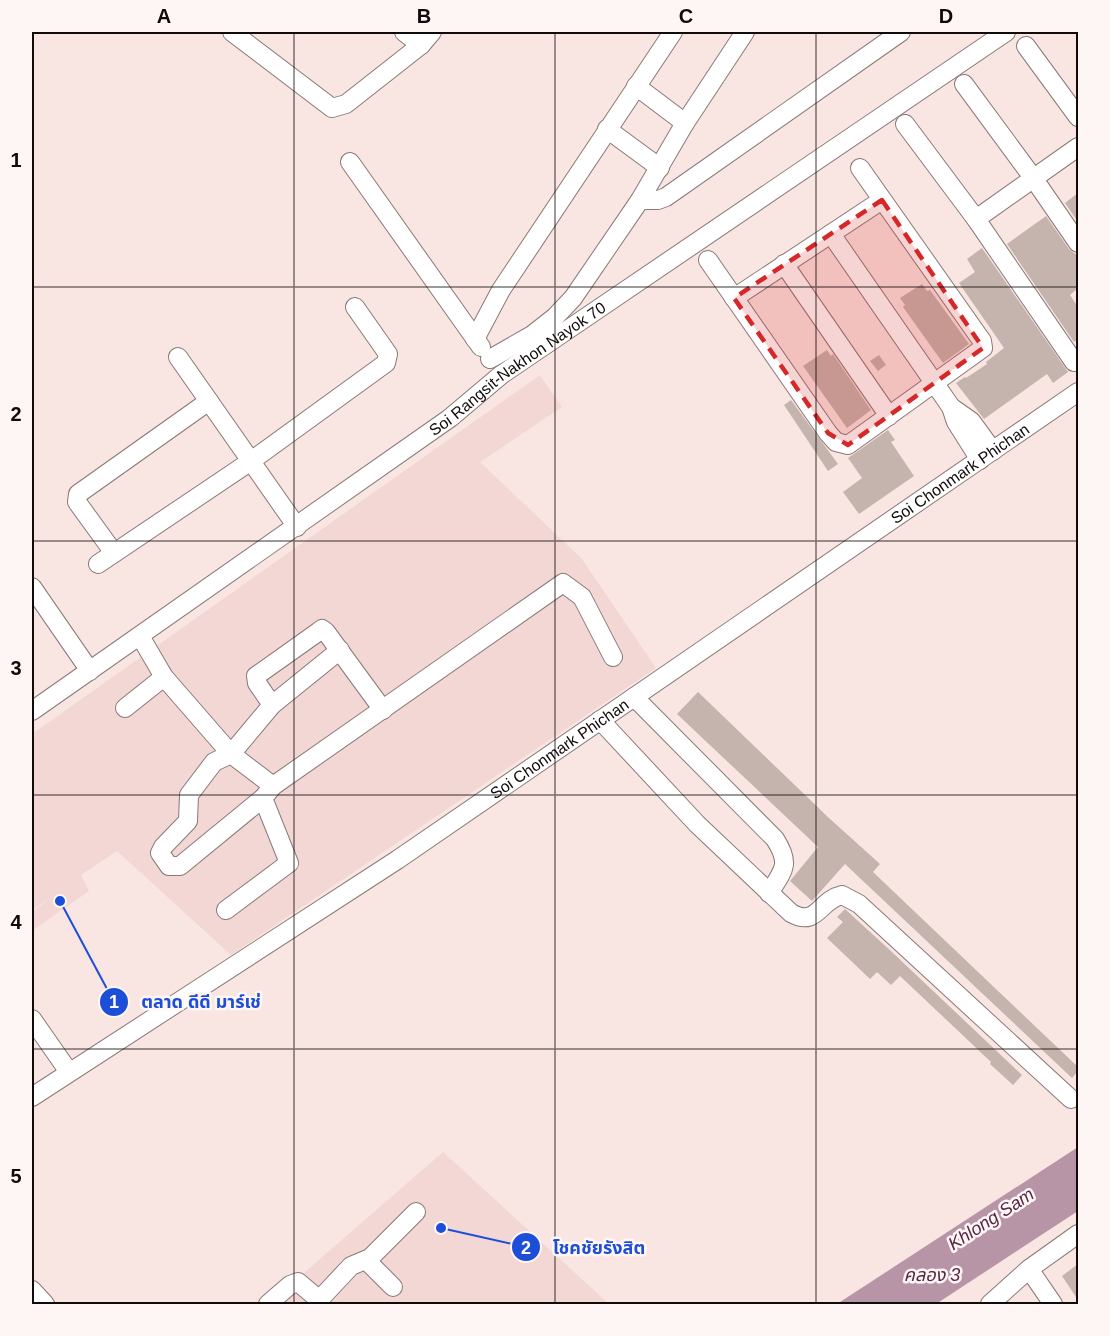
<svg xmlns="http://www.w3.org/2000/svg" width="1110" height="1336" viewBox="0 0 1110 1336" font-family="Helvetica,'Noto Sans Thai',sans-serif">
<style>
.built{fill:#f3d7d4}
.water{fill:#b794a6}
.building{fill:#c4b4ad}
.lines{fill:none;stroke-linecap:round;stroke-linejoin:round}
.minor-casing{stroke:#897977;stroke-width:20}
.minor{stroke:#fff;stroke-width:18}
.marked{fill:#d62828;fill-opacity:0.2;stroke:#d62828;stroke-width:4.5;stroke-dasharray:12 8;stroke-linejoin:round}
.grid{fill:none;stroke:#100a09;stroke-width:1.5;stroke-opacity:0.55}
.labels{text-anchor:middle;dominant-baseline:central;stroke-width:5;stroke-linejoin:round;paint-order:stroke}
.street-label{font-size:16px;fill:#100a09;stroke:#fef6f5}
.water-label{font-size:18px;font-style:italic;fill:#562743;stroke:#fef6f5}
.leader{fill:none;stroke:#1d4ed8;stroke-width:2}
.callout-dot{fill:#1d4ed8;stroke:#fef6f5;stroke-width:2}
.mark-label{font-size:18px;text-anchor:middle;font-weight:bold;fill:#fff}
.callout-label{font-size:18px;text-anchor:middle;font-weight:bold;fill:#1d4ed8;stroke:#fef6f5;stroke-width:5;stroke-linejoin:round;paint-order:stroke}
.neatline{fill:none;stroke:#100a09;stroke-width:2}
.grid-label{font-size:20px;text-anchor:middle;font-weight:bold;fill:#100a09}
</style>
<rect width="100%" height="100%" fill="#f9e6e3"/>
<g class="built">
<path d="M540,375L562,407L480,462L582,559L656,668L231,955L117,851L81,875L89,891L32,931V912L50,898L32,910V734Z"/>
<path d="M443,1152L609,1304H268Z"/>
</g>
<path class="water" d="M1078,1147V1211L936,1304H837Z"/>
<g class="building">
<path d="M1078,193V222L1065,203Z"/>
<path d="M1046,216L1069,249L1078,256V288L1070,295L1078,307V339L1074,342L1007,244Z"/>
<path d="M982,248L1068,372L1053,383L1047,374L984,419L956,383L965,377L966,378L987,364L986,362L1004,348L959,283L975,272L967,259Z"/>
<path d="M922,284L927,291L930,290L969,344L943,363L903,307L905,305L900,298Z"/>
<path d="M827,350L831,356L833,354L871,410L847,428L803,366Z"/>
<path d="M879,355L886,365L878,371L870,361Z"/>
<path d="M791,400L838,464L828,471L784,405Z"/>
<path d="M888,430L895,440L891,442L914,476L859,514L843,492L862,478L848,458Z"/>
<path d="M698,692L829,818L880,864L873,872L1078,1067V1071L1072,1078L845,864L812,901L790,881L818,847L677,714Z"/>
<path d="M845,909L893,953L1022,1075L1013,1085L990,1064L991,1062L900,976L891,985L877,972L870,979L827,938L843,922L837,917Z"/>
<path d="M1078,1264V1300L1062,1276Z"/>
</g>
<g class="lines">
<g class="minor-casing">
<g id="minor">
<path d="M232,32L332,108L346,104L421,45L432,32"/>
<path d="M404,32L421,45"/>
<path d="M1026,46L1078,117"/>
<path d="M964,84L1034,179L1078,243"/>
<path d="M636,86L685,123"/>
<path d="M905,124L976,219L1074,362"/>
<path d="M607,129L660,168"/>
<path d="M350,162L481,347"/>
<path d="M640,200H658L666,197L901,32"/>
<path d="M976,219L1078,147"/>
<path d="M831,234L951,407L956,422L980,460"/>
<path d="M708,260L828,433L836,442L848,445L983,348L982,341L860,168"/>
<path d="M784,264L889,416"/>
<path d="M734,298L882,200"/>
<path d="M475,339L501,290L673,32"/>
<path d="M178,357L297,527"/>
<path d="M490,359L532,335L555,317L573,298L640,200L685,123L745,32"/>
<path d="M951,407L971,421L993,451"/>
<path d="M114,553L77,502L78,494L209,401"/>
<path d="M98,564L251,461L386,363L388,354L355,307"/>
<path d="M32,587L90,671"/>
<path d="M140,636L164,677L231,754L273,786L263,798L289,863L226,910"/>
<path d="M634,697L775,839C791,864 784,870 769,893"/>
<path d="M272,705L340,650"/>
<path d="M125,708L164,677"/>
<path id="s1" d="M32,711L450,418L501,375L1006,32"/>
<path d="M600,720L697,824L791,913C817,928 819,900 842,895L859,904L1071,1099"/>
<path d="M273,786L563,583L582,597L613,657"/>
<path d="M263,798L180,866H169L160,853L163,847L188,821L189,795L214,762L231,754L272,705L257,683L256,676L318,632L322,629L326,632L383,710"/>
<path d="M32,1019L69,1072"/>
<path id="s2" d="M32,1097L397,860L1078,392"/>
<path d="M366,1260L393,1287"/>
<path d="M1029,1269L1053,1304"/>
<path d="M32,1290L45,1304"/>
<path d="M268,1304L290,1285L298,1282L317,1298H321L351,1266L370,1258L416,1212"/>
<path d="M990,1304L1029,1269L1078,1234"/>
</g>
</g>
<use href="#minor" class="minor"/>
</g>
<path class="marked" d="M882,200L983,348L848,445L828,433L734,298Z"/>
<path class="grid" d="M294,32V1304M555,32V1304M816,32V1304M32,287H1078M32,541H1078M32,795H1078M32,1049H1078"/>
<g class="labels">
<g class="street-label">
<text stroke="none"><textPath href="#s1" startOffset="594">Soi Rangsit-Nakhon Nayok 70</textPath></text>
<text stroke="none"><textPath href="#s2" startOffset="1118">Soi Chonmark Phichan</textPath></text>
<text stroke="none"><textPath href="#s2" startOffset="632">Soi Chonmark Phichan</textPath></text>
</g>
<g class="water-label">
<text transform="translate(991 1219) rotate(-33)">Khlong Sam</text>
<text x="932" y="1275">คลอง 3</text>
</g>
</g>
<path class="leader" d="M60 901L114 1002M441 1228L526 1247"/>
<g class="callout-dot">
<circle cx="60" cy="901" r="6"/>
<circle cx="441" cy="1228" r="6"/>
<circle cx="114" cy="1002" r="15"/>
<circle cx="526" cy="1247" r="15"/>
</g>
<g class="mark-label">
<text x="114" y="1008">1</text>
<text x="526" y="1254">2</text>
</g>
<g class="callout-label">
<text x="201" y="1008">ตลาด ดีดี มาร์เช่</text>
<text x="599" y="1254">โชคชัยรังสิต</text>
</g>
<rect width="1110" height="1336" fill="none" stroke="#fef6f5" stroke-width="66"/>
<rect x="33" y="33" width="1044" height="1270" class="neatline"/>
<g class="grid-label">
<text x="164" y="23">A</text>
<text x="424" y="23">B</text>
<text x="686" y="23">C</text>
<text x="946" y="23">D</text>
<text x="16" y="167">1</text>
<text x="16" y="421">2</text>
<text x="16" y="675">3</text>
<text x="16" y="929">4</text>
<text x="16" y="1183">5</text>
</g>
</svg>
